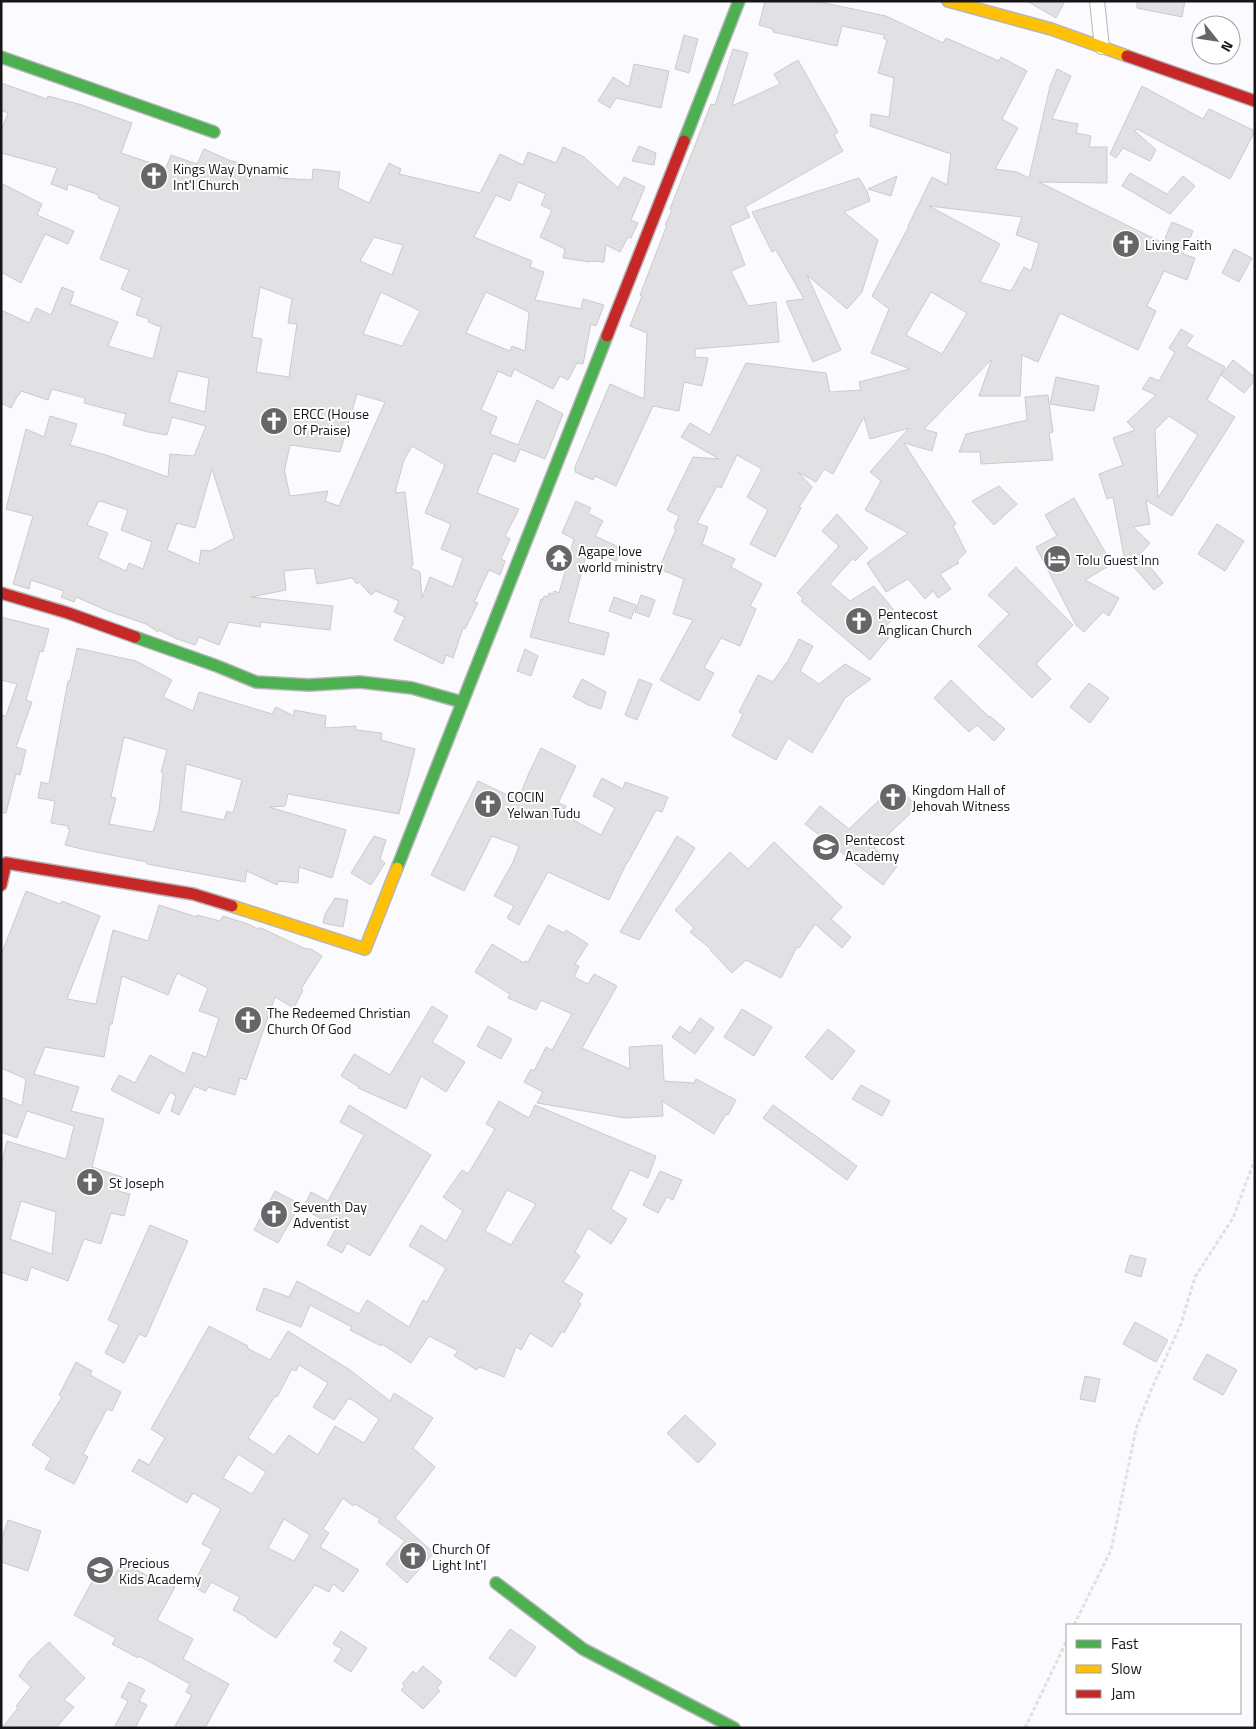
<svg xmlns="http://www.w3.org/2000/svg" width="1256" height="1729" viewBox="0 0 1256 1729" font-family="'Titillium Web',sans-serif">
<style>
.building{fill:#e1e0e3;stroke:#cbcacc;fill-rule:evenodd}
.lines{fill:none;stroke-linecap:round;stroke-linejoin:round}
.street-casing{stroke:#b6b6b8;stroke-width:16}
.fast-casing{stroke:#b6b6b8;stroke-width:14}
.slow-casing{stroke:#b6b6b8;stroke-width:14}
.jam-casing{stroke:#b6b6b8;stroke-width:14}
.path{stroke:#e1e0e1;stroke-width:3;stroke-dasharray:4 2.5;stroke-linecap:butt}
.street{stroke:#fefeff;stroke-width:14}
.fast{stroke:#4caf50;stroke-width:11}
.slow{stroke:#ffc107;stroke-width:11}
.jam{stroke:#c62828;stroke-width:11}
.labels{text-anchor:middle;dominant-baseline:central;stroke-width:4;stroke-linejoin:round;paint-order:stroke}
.poi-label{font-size:14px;fill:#161517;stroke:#fff;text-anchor:start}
</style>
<rect width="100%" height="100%" fill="#fbfafe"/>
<g class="building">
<path d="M765,1H815L886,16L943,43L946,38L999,61L1001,57L1027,71L1002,119L1018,128L995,169L1017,172L1029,178L1050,86L1057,69L1071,76L1052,119L1078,124L1076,133L1091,136L1089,147H1107V183L1039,182L1163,243L1172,222L1193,231L1183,254L1195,258L1187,280L1164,271L1147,306L1156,311L1138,350L1060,313L1038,362L1022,355L1020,396H979L992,359L924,429L937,433L932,451L904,443L956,524L953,526L966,552L957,561L959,563L940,574L951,589L938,598L933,591L925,599L908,579L886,592L867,563L908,533L865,510L881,481L870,472L909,428L870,439L864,417L833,474L824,469L816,482L798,472L812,487L799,507L801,508L775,557L750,544L768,510L747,497L762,469L737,455L721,488L717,486L697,523L708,527L702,544L735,559L731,567L762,584L750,606L756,609L740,646L721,638L704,668L714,673L699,701L660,680L693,620L673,614L684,579L659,569L676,529L674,528L679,516L667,510L693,457L719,459L681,437L690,423L710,435L746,363L826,373L830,392L861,390L859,382L910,369L871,353L889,309L872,296L909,226H908L932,177L947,185L951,154L870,126L871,114L889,117L894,78L878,73L887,40L883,38L885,35L842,26L837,46L773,32V29L759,25ZM929,206L1022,217L1016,235L1039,243L1031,271L1024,267L1011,291L980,282L1000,244ZM931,292L967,313L942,354L906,335Z"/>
<path d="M1027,1H1065L1056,18Z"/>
<path d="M1137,1H1185L1182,17L1137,8Z"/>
<path d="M684,35L698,39L689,73L675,69Z"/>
<path d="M733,49L748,53L732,106L780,84L774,74L798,60L838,132L834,135L843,151L745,207L750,217L730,226L745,265L731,271L748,306L776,302L779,342L695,349V357L708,358L702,386L684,382L679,411L653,406L616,486L595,476L593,480L575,472V467L610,384L644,399L647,333L630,326L642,296L640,295L667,225H665L672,210L670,209L711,104L715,105Z"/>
<path d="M634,64L669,71L661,108L616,98L610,108L598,101L613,77L629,87Z"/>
<path d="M1,83L47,99L48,96L82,105L132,123L121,153L166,168L171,155L197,164L204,149L231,161L281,173L279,178L312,180L313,169L340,172L338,188L369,203L389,163L401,169L399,174L480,193L500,154L523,165L528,152L556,163L563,147L584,157L618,188L624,177L645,187L631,220L638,223L631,238L628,237L620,252L606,245L604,262L591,261L590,262L563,258L565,249L540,237L552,210L541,205L546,194L518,182L510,201L496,195L474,237L532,261L530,267L544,272L535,300L581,309L583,299L604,305L596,326L591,324L583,364L577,363L568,380L560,376L553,389L514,369L511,377L498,371L481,410L497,417L490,434L518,445L537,400L563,414L545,459L520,449L515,462L493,453L477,493L519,509L505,536L510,539L501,559L505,561L500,575L489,570L474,602L478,603L465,629L463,628L453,658L446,655L443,664L394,640L405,617L394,612L399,601L376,591L371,595L359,582L357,584L352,578L317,584L314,568L284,571L286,590L251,597L333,606L330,630L261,622L260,627L229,622L219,645L199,637L195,645L177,639L159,630L158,632L146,624L108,611L76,597L74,602L61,597L64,591L31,580L29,589L13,584L33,516L6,509L26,429L44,437L50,416L77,424L70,445L106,455L168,477L170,454L194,456L206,426L172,417L167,435L148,432L123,425L126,414L84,403L85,398L52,389L48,400L21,391L19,395H18L11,408L1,403V310L29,323L36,308L51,315L62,287L74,292L70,304L118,322L108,346L153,359L161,327L148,322L149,319L136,315L142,298L121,289L129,270L100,259L120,207L98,198L99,195L68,184L67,190L51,184L57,168L1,153V131L8,113L1,110ZM374,237L403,245L392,275L360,261ZM260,287L292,299L288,323L297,324L289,377L256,372L262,339L252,337ZM381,292L420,311L402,346L363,334ZM486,292L529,312L525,351L512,346L510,351L466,333ZM178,371L209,378L205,412L169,402ZM357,394L385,402L339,506L325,501L328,491L290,496L285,473H284L290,445L340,452ZM412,446L445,465L425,513L451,524L441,549L463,558L453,587L430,577L422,598L420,572L411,568L413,564L405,492L395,493L404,460ZM212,469L234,538L210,551L201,550L199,564L167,550L177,523L195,528ZM100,501L128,510L121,530L152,542L143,569L129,563L126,571L98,558L108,533L87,525L98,502Z"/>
<path d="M1142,86L1203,119L1209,109L1255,131L1230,179L1137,129L1135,131L1156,150L1150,161L1123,148L1116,158L1110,154Z"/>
<path d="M639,146L656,153L654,165L632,161Z"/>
<path d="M1130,173L1167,194L1183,176L1195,186L1170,214L1122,186Z"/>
<path d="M897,176L891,196L868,189Z"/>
<path d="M859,178L867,191L870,201L844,212L878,240L862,292L847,309L807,275L841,350L813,362L786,301L804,299L776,250L772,252L752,212Z"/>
<path d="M1,183L42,204L37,215L74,231L68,244L45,234L21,283L1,272Z"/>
<path d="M1234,249L1252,258L1239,282L1222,273Z"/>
<path d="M1181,329L1193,336L1186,346L1225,367L1207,400L1235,417L1172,516L1146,500L1150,524L1133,527L1150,543L1140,554L1163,583L1154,590L1124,556L1113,497L1107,499L1099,474L1123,465L1113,438L1135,430L1127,422L1156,395L1142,389L1150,377L1159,381L1175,352L1169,348ZM1169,416L1198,435L1158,498L1155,430Z"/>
<path d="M1233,360L1255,377V380L1244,393L1221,375Z"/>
<path d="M1056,377L1099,386L1094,411L1050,404Z"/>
<path d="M1048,395L1053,432L1049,433L1053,460L981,464L980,452H959L966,434L1027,420L1025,397Z"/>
<path d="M999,486L1017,504L994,525L972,501Z"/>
<path d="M1074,498L1112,564L1085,580L1119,598L1109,616L1103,612L1084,632L1076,625L1036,547L1057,536L1045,515Z"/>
<path d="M576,501L591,508L588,513L603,521L595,536L621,548L616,561L588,549L568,622L609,633L604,655L530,637L541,599L543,600L544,596L548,597L549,593L553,594L554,591L559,593L574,539L562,533Z"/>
<path d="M837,514L868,548L855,561L853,558L830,584L850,601L874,586L898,615L882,629L890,636L870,660L801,601L803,598L797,593L839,546L822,531Z"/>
<path d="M1217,524L1244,541L1225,571L1198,554Z"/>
<path d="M1016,567L1073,625L1036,664L1051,679L1032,698L978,646L1009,614L988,595Z"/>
<path d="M641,595L655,600L649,617L635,612Z"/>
<path d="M614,597L636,605L631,619L609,611Z"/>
<path d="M1,617L49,629L43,652L40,651L26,700L32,702L16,747L26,750L20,775L16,774L6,813H1V715L6,716L17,684L1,680Z"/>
<path d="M799,639L813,646L800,671L819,684L845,664L871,679L845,698L812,753L788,738L776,760L732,736L743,714L739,712L758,675L773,682L786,663H787Z"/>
<path d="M77,648L136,661L172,680L163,697L193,711L199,692L272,714L276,707L294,716V710L326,716L325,728L356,726V730L382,733L381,740L415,749L399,814L288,794L285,806L269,807L346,830L332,878L299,867L298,883L278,881L277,885L247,871L245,882L147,864V862L86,850L65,845L70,829H68V826L51,823L55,801L38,798L41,782L49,784L68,681H70ZM124,737L167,750L161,772L163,773L159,811L153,832L109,824L116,798L111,797ZM186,764L242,780L233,813L227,811L224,820L181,811Z"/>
<path d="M525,649L538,656L531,676L517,671Z"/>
<path d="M582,679L606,692L601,709L588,705L573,697Z"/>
<path d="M639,679L652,684L637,720L625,715Z"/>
<path d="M951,680L989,717L990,716L1005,729L994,741L977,725L969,732L934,698Z"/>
<path d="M1089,683L1109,698L1090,723L1070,707Z"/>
<path d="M541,748L576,766L558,803L566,806L562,814L601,835L615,808L593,796L602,778L623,789L625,782L668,797L662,812L656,810L628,862H627L609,900L548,872L519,925L507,918L514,906L494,896L513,862L519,846L492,836L464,891L431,875L478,781L518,800L529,773Z"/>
<path d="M896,784L917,807L874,848L897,866L883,885L805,824L820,806L849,829Z"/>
<path d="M374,836L386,840L380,859L385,863L371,885L351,873Z"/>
<path d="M677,836L695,848L639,940L620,932Z"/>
<path d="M774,842L842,907L831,919L851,937L842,948L815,924L799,948L797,947L781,978L746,960L732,973L710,950L711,949L690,932L694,928L675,910L730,852L748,869Z"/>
<path d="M26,891L60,904L62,901L100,916L67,999L96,1004L113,930L148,941L159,905L197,917V915L220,921L223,916L248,924L258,929L259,928H261L306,949H311L322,956L301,989L303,990L294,1008L275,997L246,1080L240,1078L235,1095L208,1087L206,1091L194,1086L179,1115L171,1111L176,1096L170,1092L159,1114L111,1090L119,1075L135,1083L150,1055L185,1074L193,1052L206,1057L219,1018L199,1011L208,988L177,973L168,995L122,976L112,1024H110L104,1057L45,1047L34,1074L79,1087L71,1111L104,1119L92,1167L122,1177L118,1191L130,1194L124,1216L111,1213L101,1244L84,1239L68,1281L31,1267L27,1281L1,1272V1166L7,1141L66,1159L74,1126L27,1111L17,1138L1,1132V1097L22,1106L26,1079L1,1068V955ZM21,1201L56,1212L52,1254L10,1239Z"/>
<path d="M335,898L348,900L343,927L323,923L325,914Z"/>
<path d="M548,925L564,933L566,930L588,944L575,964L579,966L574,977L588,984L594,974L617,986L582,1048L630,1069L629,1047L662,1045L664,1081L694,1083L696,1079L736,1100L728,1115L726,1114L714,1134L662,1101L663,1116L625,1118L537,1103L543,1092L524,1082L531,1069L534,1071L546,1047L552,1050L572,1014L541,1000L536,1010L508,998L510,994L475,972L492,944L524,963L525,961L528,962Z"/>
<path d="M432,1006L448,1016L432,1042L465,1062L446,1092L421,1076L406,1109L358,1088L359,1087L341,1076L354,1054L390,1075Z"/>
<path d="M742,1009L772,1027L754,1056L724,1037Z"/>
<path d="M700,1018L714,1028L695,1054L672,1037L680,1026L690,1033Z"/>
<path d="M488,1026L512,1039L501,1059L477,1046Z"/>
<path d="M828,1029L855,1051L832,1080L805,1057Z"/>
<path d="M861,1085L890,1101L882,1116L852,1099Z"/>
<path d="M499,1101L529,1118L535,1105L656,1156L648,1178L630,1170L611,1209L627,1219L611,1244L588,1228L575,1252L580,1256L563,1282L583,1294L578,1302L581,1304L564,1333L562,1331L552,1347L530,1333L521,1350L516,1347L504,1377L479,1367L477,1370L454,1356L458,1351L429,1336L411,1363L382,1344L381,1346L350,1330L352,1327L310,1305L301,1327L256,1310L264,1288L289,1297L297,1281L359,1314L367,1300L409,1327L423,1300L427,1302L446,1268L409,1246L421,1225L446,1241L463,1211L443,1197L462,1170L468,1174L495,1129L486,1124ZM507,1190L536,1204L511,1245L485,1231Z"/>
<path d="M349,1105L431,1155L370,1256L347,1243L342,1253L327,1245L337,1227L303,1209L311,1192L328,1201L364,1135L340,1122Z"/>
<path d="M773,1105L857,1166L847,1180L763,1118Z"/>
<path d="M660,1171L682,1180L673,1200L667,1197L658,1213L643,1205Z"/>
<path d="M275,1191L300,1204L278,1243L254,1230Z"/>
<path d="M150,1225L188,1241L146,1337L139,1334L124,1363L105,1353L119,1325L108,1320Z"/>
<path d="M1130,1255L1146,1259L1141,1277L1125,1272Z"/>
<path d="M1135,1322L1168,1340L1156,1362L1123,1344Z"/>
<path d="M209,1326L248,1346L247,1348L270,1360L288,1331L350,1370L390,1401L394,1393L433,1418L413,1448L435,1467L395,1518L434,1553L407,1583L386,1564L405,1541L378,1522L380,1519L355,1504L353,1506L343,1498L323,1529L329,1533L320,1547L359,1570L343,1592L333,1584L329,1592L315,1585L276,1638L247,1619L248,1618L233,1610L240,1597L211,1582L205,1593L192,1586L212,1549L202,1544L221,1509L193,1493L187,1503L132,1471L139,1459L149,1465L165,1438L151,1429ZM299,1365L328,1383L313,1407L334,1420L348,1399H351L379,1419L364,1443L335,1426L318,1455L289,1435L274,1455L248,1438L275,1396L277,1397L292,1369L296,1371ZM238,1454L266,1472L252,1494L223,1478ZM284,1519L310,1535L294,1561L268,1548Z"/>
<path d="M1207,1354L1237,1370L1223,1395L1193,1379Z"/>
<path d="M76,1362L92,1371L90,1375L121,1392L112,1411L107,1409L83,1454L88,1457L74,1484L45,1469L51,1458L32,1445L62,1397L59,1395Z"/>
<path d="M1085,1376L1100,1379L1095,1402L1080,1399Z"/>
<path d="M685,1415L716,1444L698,1463L667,1433Z"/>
<path d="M8,1520L41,1531L28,1571L1,1562V1541Z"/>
<path d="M122,1562L148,1576L149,1573L175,1587L157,1620L193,1639L183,1659L229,1684L205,1728H174L192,1695L186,1692L190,1684L139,1656L138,1658L112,1644L116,1638L74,1615L99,1569L114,1577Z"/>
<path d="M510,1629L536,1647L515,1677L489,1658Z"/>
<path d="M341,1631L367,1648L351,1672L334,1661L342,1649L333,1644Z"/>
<path d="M49,1642L85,1678L64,1700L74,1707L56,1728H2L18,1708L16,1706L31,1687L19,1676L29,1661Z"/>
<path d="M423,1666L442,1682L437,1688L440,1691L423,1709L401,1690L405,1686L402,1684L413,1671L416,1674Z"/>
<path d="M129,1682L145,1690L139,1701L147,1705L135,1728H114L128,1701L121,1697Z"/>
</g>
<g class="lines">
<g class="street-casing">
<path id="street" d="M1097,1L1102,47"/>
</g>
<g class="fast-casing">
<g id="fast">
<path d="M1,57L214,132"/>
<path d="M684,141L739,1"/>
<path d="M135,637L217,666L256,682L309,685L360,682L412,688L462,702"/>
<path d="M397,868L607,336"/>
<path d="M496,1583L583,1649L734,1728"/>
</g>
</g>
<g class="slow-casing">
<g id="slow">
<path d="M948,1L1051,29L1127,56"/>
<path d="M232,906L365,949L397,868"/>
</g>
</g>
<g class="jam-casing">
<g id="jam">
<path d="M1127,56L1255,101"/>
<path d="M607,336L684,141"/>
<path d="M1,593L68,613L135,637"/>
<path d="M1,885L6,863L193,894L232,906"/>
</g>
</g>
<g class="path">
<path d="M1074,1625L1111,1550L1136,1429L1152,1388L1181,1324L1195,1277L1233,1218L1255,1159"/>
<path d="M1025,1728L1067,1640"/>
</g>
<use href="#street" class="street"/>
<use href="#fast" class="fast"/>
<use href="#slow" class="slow"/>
<use href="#jam" class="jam"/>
</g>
<defs>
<g id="church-disc" transform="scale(1.4375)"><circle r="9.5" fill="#666568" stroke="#fff"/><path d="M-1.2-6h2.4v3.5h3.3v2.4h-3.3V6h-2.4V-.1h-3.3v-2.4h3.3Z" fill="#fff"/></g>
<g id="temple-disc" transform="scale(1.4375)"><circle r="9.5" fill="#666568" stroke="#fff"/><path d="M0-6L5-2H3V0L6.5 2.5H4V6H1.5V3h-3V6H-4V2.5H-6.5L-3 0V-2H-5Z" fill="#fff"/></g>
<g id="hotel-disc" transform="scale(1.4375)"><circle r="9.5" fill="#666568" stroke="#fff"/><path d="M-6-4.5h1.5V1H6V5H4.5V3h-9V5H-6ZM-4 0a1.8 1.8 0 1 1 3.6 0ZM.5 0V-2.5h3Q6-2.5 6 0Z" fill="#fff"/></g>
<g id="school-disc" transform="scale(1.4375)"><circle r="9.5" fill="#666568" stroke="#fff"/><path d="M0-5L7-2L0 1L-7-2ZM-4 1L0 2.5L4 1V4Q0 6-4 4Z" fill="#fff"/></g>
</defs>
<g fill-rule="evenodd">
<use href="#church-disc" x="154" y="176"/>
<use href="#church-disc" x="1126" y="244"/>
<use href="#church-disc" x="274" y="421"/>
<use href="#temple-disc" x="559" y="558"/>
<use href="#hotel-disc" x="1057" y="559"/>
<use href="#church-disc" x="859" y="621"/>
<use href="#church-disc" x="893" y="797"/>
<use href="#church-disc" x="488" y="804"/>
<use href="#school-disc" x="826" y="847"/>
<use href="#church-disc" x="248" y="1020"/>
<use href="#church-disc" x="90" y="1182"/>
<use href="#church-disc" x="274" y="1214"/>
<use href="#church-disc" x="413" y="1556"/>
<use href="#school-disc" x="100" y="1570"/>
</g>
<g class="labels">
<g class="poi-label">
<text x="173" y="168">Kings Way Dynamic<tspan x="173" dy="16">Int'l Church</tspan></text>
<text x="1145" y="244">Living Faith</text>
<text x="293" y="413">ERCC (House<tspan x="293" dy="16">Of Praise)</tspan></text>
<text x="578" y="550">Agape love<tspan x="578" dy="16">world ministry</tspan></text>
<text x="1076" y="559">Tolu Guest Inn</text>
<text x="878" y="613">Pentecost<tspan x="878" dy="16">Anglican Church</tspan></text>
<text x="912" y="789">Kingdom Hall of<tspan x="912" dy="16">Jehovah Witness</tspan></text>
<text x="507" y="796">COCIN<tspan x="507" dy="16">Yelwan Tudu</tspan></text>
<text x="845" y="839">Pentecost<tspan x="845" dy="16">Academy</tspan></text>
<text x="267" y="1012">The Redeemed Christian<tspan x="267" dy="16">Church Of God</tspan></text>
<text x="109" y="1182">St Joseph</text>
<text x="293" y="1206">Seventh Day<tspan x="293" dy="16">Adventist</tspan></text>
<text x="432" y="1548">Church Of<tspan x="432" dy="16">Light Int'l</tspan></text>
<text x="119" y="1562">Precious<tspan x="119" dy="16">Kids Academy</tspan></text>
</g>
</g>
<rect width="1256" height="1729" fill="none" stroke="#161517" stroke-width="5"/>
<rect x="1066" y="1624" width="175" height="90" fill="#ffffff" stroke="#a2a1a2"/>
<rect x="1076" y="1640" width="25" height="8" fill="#4caf50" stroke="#a2a1a2"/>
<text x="1111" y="1649" font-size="15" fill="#161517">Fast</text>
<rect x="1076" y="1665" width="25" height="8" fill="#ffc107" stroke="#a2a1a2"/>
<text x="1111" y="1674" font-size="15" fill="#161517">Slow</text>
<rect x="1076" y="1690" width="25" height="8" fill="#c62828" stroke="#a2a1a2"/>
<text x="1111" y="1699" font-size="15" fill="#161517">Jam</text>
<g transform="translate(1216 40) rotate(120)"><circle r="24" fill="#ffffff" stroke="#a2a1a2"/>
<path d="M0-4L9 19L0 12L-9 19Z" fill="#666568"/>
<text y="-8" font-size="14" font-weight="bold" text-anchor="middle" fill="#161517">N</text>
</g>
</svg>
